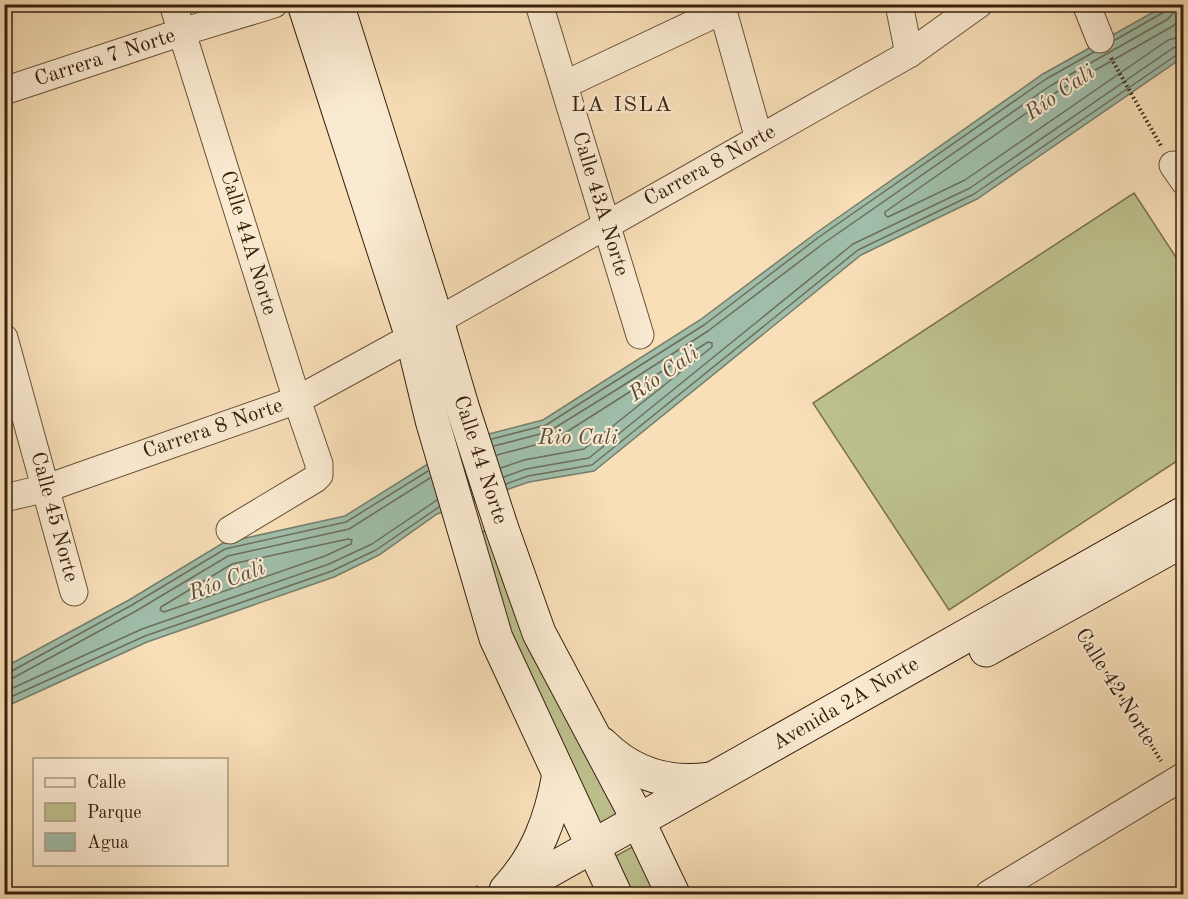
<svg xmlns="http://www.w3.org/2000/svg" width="1188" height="899" viewBox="0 0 1188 899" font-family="'Old Standard TT',serif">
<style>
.green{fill:#bdc28f;stroke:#7a714e;stroke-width:1.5}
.water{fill:#9fbda9;stroke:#767e6b;stroke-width:1.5}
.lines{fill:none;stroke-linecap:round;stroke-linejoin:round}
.shore{stroke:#6c6e5c;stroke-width:1.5}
.street-casing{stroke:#685038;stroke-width:29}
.secondary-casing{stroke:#38200e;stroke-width:35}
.path{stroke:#38200e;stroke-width:4;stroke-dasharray:1.5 3;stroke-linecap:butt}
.street{stroke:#faead1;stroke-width:27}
.secondary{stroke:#faead1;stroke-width:33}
.labels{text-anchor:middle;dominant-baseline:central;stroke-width:4.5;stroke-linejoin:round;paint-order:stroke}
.street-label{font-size:21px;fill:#38200e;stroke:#faead1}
.water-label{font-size:22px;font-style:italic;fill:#574f3c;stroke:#faead1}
.neighbourhood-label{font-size:22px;letter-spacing:1.5px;fill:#38200e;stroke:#faead1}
</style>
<rect width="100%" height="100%" fill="#f8dfb8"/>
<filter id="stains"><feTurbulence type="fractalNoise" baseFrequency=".00333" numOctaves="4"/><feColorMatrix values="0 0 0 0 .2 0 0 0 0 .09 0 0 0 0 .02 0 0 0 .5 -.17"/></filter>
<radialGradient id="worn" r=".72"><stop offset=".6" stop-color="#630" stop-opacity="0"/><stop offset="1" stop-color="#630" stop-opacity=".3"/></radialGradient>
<g class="green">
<path d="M1134,193L1183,268V457L949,610L813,403Z"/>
<path d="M501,526L639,822L593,848L465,537Z"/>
<path d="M647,839L673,894H615L601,864Z"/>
</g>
<path class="water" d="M1166,5H1183V57L977,199L861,255L594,471L529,482L437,514L379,555L334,577L147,642L5,707V667L129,600L223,543L345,516L466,440L543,420L700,320L816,233L1043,74Z"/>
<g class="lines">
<g class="shore">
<path d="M1184,12L1180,20L1173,26L1055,93L885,212V215L888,217L965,180L1168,40L1184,36"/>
<path d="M1115,40L1164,12L1168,4"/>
<path d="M492,439L546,425L704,325L819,237L1046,79L1094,52"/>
<path d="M494,446L548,432L616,390L708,331L824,243L1050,86L1168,19L1174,12L1175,4"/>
<path d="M497,455L554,440L708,342L712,343V347L584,449L524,460L501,468"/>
<path d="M504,477L526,469L589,458L853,244L970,188L1173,48L1184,45"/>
<path d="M506,484L528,476L592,465L858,250L974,194L1178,54L1184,53"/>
<path d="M348,539L352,540L351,544L325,556L164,612L160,610L161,607L232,564Z"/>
<path d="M4,672H10L132,605L225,549L346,522L428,471"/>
<path d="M4,680L13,678L136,611L228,556L349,529L430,478"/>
<path d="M4,692L142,629L329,564L372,544L437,500"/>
<path d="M4,700L145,636L332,571L376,550L439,507"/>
</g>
<g class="street-casing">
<g id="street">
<path d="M173,4L297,400L319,464V475L315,479L230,530"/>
<path d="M539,4L640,335"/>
<path d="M721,4L759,139"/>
<path d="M899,4L909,54"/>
<path d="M1086,4L1100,39"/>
<path d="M564,85L723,10"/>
<path d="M4,91L182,32L274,4"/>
<path d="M1173,165L1184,181"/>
<path d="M437,321L909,54L979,4"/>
<path d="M4,338L74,592"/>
<path d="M4,498L47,488L297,400L412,337"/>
<path d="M989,894L1184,776"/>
</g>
</g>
<g class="secondary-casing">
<g id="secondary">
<path d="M304,4L412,337L432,420L496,638L615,894"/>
<path d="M337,4L437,321L462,406L501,526L539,633L632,808L673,894"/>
<path d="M986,650L1184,540"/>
<path d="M602,744C632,774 669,785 710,779"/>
<path d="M506,890C537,857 551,819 559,774"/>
<path d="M508,894L1184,513"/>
</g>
</g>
<g class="path">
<path d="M1111,58L1161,146"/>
<path d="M1080,630L1161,761"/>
<path d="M465,894L478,887"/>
</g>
<use href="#street" class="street"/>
<use href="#secondary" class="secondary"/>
</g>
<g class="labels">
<g class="street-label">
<text transform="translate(105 58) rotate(-18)">Carrera 7 Norte</text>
<text transform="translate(710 166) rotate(-29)">Carrera 8 Norte</text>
<text transform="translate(600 204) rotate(73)">Calle 43A Norte</text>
<text transform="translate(248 243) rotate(73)">Calle 44A Norte</text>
<text transform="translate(213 429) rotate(-19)">Carrera 8 Norte</text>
<text transform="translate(480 460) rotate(72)">Calle 44 Norte</text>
<text transform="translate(54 517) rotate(75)">Calle 45 Norte</text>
<text transform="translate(1115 687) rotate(58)">Calle 42 Norte</text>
<text transform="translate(846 704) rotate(-30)">Avenida 2A Norte</text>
</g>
<g class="water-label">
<text transform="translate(1060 93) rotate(-35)">Río Cali</text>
<text transform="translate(664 374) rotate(-35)">Río Cali</text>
<text x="578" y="438">Rio Cali</text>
<text transform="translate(227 581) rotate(-20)">Río Cali</text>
</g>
<g class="neighbourhood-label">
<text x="622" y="105">LA ISLA</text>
</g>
</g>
<rect width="1188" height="899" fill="none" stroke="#f8dfb8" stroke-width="24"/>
<rect x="6" y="6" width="1176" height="887" fill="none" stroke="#38200e" stroke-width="3"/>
<rect x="12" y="12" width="1164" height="875" fill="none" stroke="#38200e" stroke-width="1.5"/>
<rect x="33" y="758" width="195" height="108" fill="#faead1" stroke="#ac9983" stroke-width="1.5"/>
<rect x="45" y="778" width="30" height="9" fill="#faead1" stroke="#ac9983" stroke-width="1.5"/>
<text x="87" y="788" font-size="18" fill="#38200e">Calle</text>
<rect x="45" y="803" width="30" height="18" fill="#bdc28f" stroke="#ac9983" stroke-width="1.5"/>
<text x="87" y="818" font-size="18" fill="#38200e">Parque</text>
<rect x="45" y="833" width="30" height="18" fill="#9fbda9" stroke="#ac9983" stroke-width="1.5"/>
<text x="87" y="848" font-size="18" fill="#38200e">Agua</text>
<rect width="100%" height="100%" filter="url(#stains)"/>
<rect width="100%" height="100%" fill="url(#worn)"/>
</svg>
